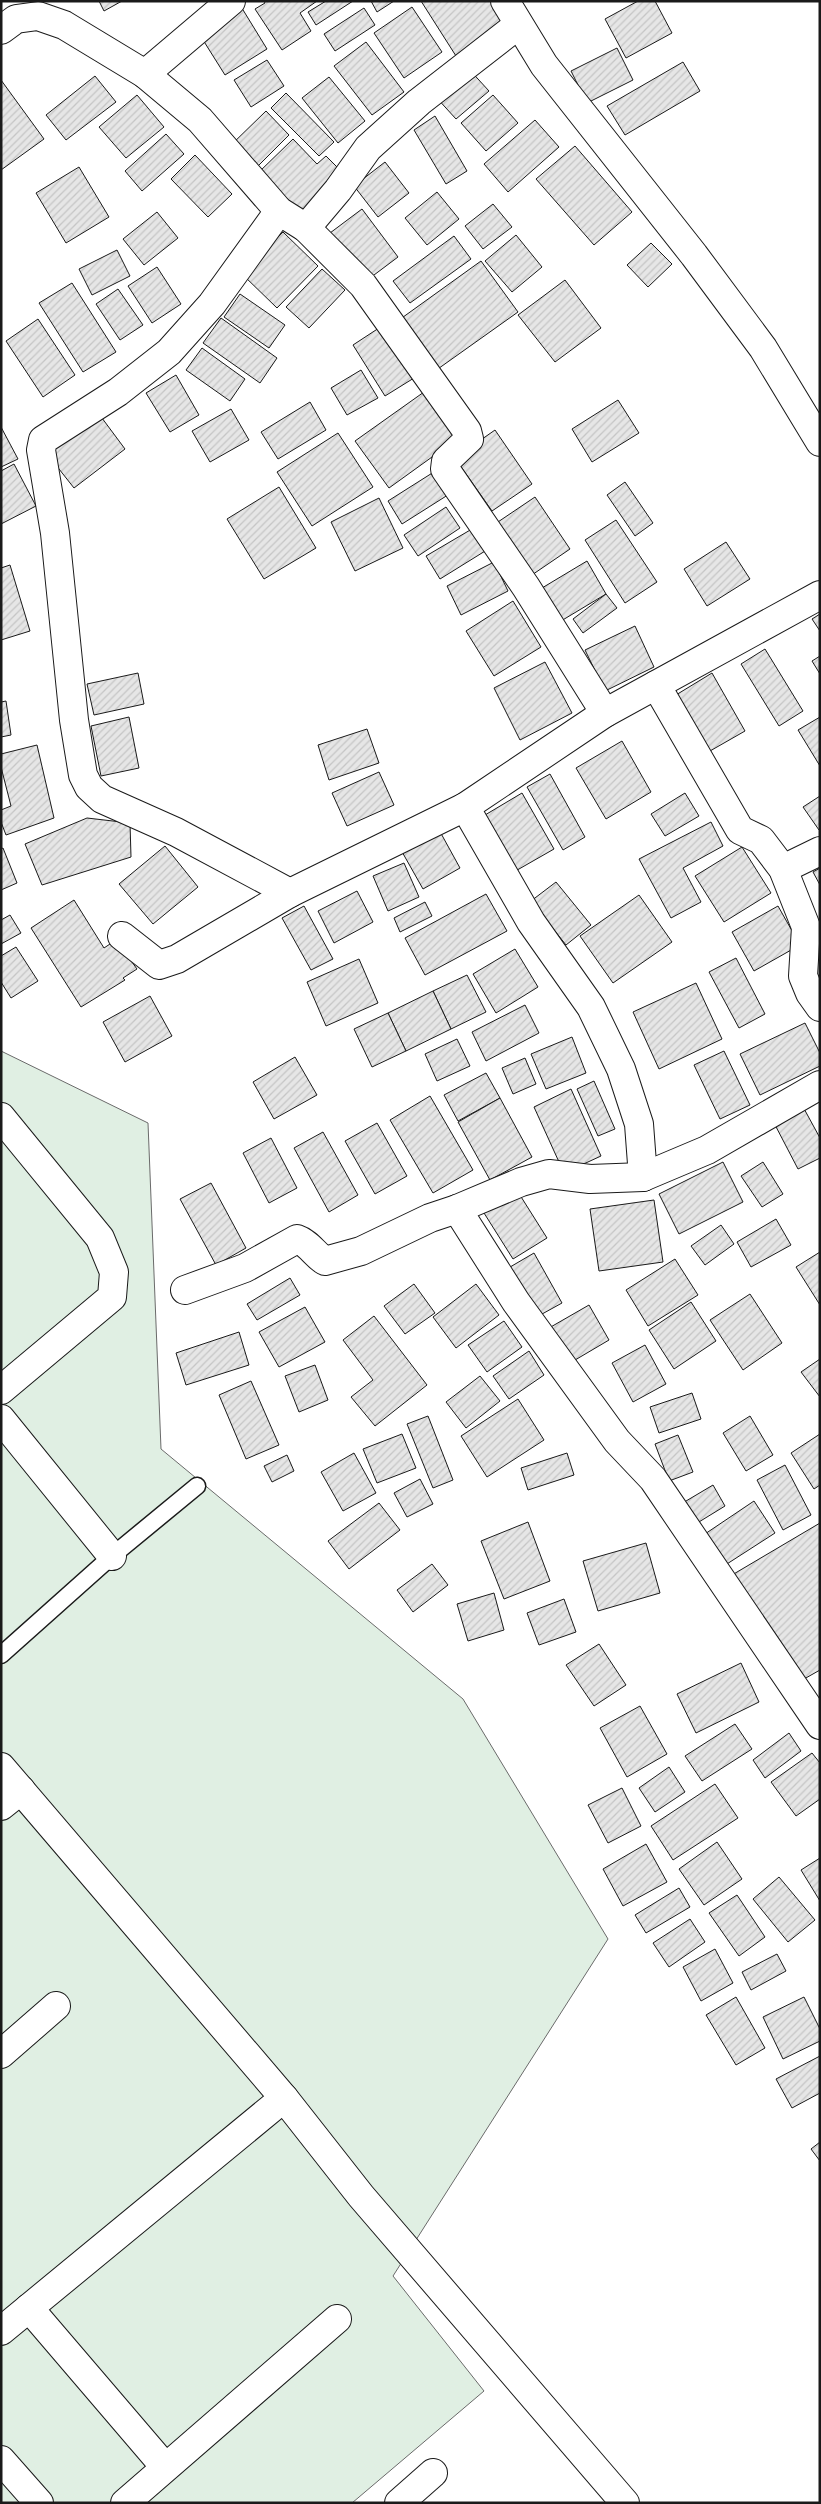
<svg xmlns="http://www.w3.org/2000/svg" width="821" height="2504" viewBox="0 0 821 2504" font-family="Helvetica,sans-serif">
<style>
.green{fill:#e0efe3;stroke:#6a6a6a}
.building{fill:url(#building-hatch);stroke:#1a1a1a}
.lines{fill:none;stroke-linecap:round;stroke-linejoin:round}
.lane-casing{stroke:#1a1a1a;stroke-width:19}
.street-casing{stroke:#1a1a1a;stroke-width:30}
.lane{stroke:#fff;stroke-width:16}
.street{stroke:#fff;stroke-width:28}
</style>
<defs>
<pattern id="building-hatch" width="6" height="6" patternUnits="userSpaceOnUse" patternTransform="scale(1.25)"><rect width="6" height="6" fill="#e6e6e6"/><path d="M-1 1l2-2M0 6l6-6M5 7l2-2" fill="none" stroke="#c5c5c5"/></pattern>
</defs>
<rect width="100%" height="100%" fill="#fff"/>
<path class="green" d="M1,1051L148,1123L161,1449L463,1699L608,1939L393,2276L484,2391L352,2503H1Z"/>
<g class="building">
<path d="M99,1H122L104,11Z"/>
<path d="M264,1H317L300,13L311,31L282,50L255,9L265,3Z"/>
<path d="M326,1H353L316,25L308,12Z"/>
<path d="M371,1H394L377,12Z"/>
<path d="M421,1H494L507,23L456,56Z"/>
<path d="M638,1H655L672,33L626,58L605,19Z"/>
<path d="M240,5L267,49L225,75L198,32Z"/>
<path d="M412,7L442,52L404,78L374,33Z"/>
<path d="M364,8L375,25L335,51L324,34Z"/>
<path d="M366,42L404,92L372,115L334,66Z"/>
<path d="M617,48L633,80L587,103L571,71Z"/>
<path d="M267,60L284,86L251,107L234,80Z"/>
<path d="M683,62L700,91L625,135L607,106Z"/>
<path d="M467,67L489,91L456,119L435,96Z"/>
<path d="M95,76L116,102L66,140L46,115Z"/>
<path d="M329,77L365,121L338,143L302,98Z"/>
<path d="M1,80L44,139L1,170Z"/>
<path d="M286,93L334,142L319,156L271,108Z"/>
<path d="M137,95L164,127L126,158L99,127Z"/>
<path d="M493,95L518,123L486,151L461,123Z"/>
<path d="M266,111L289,135L252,172L228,148Z"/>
<path d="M435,116L467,171L446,184L414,130Z"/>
<path d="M535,120L559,147L508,192L484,164Z"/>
<path d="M166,134L184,154L142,191L125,171Z"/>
<path d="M293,139L317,164L326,156L342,172L297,217L257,174Z"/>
<path d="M575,146L632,212L594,245L536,179Z"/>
<path d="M195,155L232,194L208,217L171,179Z"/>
<path d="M385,162L409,193L378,217L354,186Z"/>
<path d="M79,167L109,217L66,243L36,193Z"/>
<path d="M437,192L459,219L427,245L405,218Z"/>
<path d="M493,204L512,227L483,249L465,226Z"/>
<path d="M362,209L398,257L366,281L330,233Z"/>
<path d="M157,212L178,238L144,265L123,239Z"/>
<path d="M283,232L318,266L277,308L242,274Z"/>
<path d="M516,235L542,267L512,292L485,261Z"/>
<path d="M454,236L471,259L410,303L393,281Z"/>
<path d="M651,243L672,264L648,287L627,265Z"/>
<path d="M117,250L130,276L92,295L79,269Z"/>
<path d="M481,261L518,312L435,371L399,320Z"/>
<path d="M157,267L181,304L152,323L128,286Z"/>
<path d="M322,269L345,290L309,328L286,307Z"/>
<path d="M565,280L601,328L555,362L518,315Z"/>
<path d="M72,283L116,352L83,372L39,303Z"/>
<path d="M118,289L143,325L120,340L96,304Z"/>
<path d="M240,294L285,325L269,348L224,317Z"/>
<path d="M221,318L277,358L260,383L203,343Z"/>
<path d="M38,319L75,375L43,397L6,341Z"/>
<path d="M382,326L414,378L385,396L353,345Z"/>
<path d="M202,348L245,379L230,401L186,370Z"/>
<path d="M361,370L378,398L347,415L331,388Z"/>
<path d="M176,375L199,415L170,432L146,393Z"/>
<path d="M424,392L457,439L389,488L355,441Z"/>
<path d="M618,400L639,433L592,462L572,429Z"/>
<path d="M310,402L326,430L278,459L261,432Z"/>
<path d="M231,409L249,440L210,462L192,431Z"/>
<path d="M96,410L125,449L74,488L44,450Z"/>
<path d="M1,427L18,459L1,467Z"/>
<path d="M495,430L532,484L492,511L455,458Z"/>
<path d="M338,433L373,487L312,526L277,472Z"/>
<path d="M14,464L36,506L1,524V471Z"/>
<path d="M437,470L451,493L402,524L388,501Z"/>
<path d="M625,482L653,523L635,536L607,495Z"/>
<path d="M279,487L316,548L264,579L227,519Z"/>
<path d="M535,497L570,549L526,579L492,526Z"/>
<path d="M379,498L403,548L355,571L331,522Z"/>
<path d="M446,507L460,528L418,556L404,535Z"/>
<path d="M616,520L657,582L625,603L585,540Z"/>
<path d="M477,526L490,548L440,579L426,556Z"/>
<path d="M726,542L750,579L707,606L684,569Z"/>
<path d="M587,561L606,594L556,624L537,591Z"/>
<path d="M494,562L508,591L461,615L447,586Z"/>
<path d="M10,565L30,631L1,640V568Z"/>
<path d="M606,594L617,608L583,633L573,619Z"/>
<path d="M513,601L541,647L494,676L466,631Z"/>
<path d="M820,614V631L812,619Z"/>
<path d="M635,626L654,667L605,691L585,650Z"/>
<path d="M765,649L803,711L779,726L741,664Z"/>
<path d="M820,656V674L812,661Z"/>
<path d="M545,662L572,713L520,740L494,688Z"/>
<path d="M138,673L144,704L94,715L87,684Z"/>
<path d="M712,673L745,731L703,755L671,698Z"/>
<path d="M6,701L11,735L1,737V702Z"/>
<path d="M129,717L139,768L101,776L91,726Z"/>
<path d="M820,717V766L798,730Z"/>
<path d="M367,729L379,763L329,780L318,745Z"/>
<path d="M622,741L651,792L606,819L576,768Z"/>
<path d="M37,745L54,818L6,835L1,822V810L11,806L1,767V754Z"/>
<path d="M379,772L394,805L347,826L332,793Z"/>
<path d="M550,774L585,837L563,850L527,787Z"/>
<path d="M522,793L554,849L512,873L480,818Z"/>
<path d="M685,793L699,816L665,836L651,814Z"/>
<path d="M820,796V830H819L803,807Z"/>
<path d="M87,818L130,823L131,857L42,885L25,844Z"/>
<path d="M711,822L723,846L683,868L701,902L671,918L639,859Z"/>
<path d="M438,828L460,868L423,889L401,850Z"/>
<path d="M165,846L198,887L153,924L119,884Z"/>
<path d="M742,847L771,893L724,922L695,876Z"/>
<path d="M3,848L17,883L1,890V849Z"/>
<path d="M404,863L419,897L388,911L373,876Z"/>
<path d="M820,868V885L813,872Z"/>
<path d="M556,882L591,925L566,945L531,901Z"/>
<path d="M357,891L373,922L334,943L318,911Z"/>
<path d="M486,894L507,931L425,975L405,938Z"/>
<path d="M639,895L672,942L613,983L580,936Z"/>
<path d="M74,900L104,948L116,940L137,969L123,978L125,980L81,1007L31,928Z"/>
<path d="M425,902L432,916L400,932L394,918Z"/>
<path d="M304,906L333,959L311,970L282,918Z"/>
<path d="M778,906L800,945L754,971L732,932Z"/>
<path d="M10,915L21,933L1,944V920Z"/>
<path d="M16,947L38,981L11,998L1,982V956Z"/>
<path d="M515,949L538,987L496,1013L473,974Z"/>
<path d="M736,958L765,1014L739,1028L709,972Z"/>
<path d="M359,959L378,1003L326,1026L307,982Z"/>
<path d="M467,975L486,1012L451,1029L433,991Z"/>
<path d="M696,983L722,1039L659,1069L633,1012Z"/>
<path d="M433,991L451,1029L406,1051L388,1013Z"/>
<path d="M150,996L172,1036L125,1062L103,1022Z"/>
<path d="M525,1005L539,1033L486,1061L472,1032Z"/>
<path d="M388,1013L406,1051L372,1067L354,1029Z"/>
<path d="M805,1023L820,1053V1066L760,1095L740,1054Z"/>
<path d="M572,1037L586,1073L546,1089L531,1054Z"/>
<path d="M457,1039L470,1066L437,1081L425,1054Z"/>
<path d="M724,1051L750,1105L720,1119L694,1065Z"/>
<path d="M295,1057L317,1095L274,1119L253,1082Z"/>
<path d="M525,1058L536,1084L513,1094L502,1068Z"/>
<path d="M486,1073L500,1098L458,1121L444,1095Z"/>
<path d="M594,1081L615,1129L598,1136L577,1089Z"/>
<path d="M571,1089L601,1156L564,1173L534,1107Z"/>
<path d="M430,1096L473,1170L433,1193L390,1120Z"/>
<path d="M500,1098L532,1157L490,1180L458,1122Z"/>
<path d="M802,1105L820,1138V1158L798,1169L773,1121Z"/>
<path d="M377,1123L407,1176L375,1194L345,1141Z"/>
<path d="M323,1132L358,1195L329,1212L294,1148Z"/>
<path d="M271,1138L297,1188L269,1203L243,1153Z"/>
<path d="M723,1162L743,1202L679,1234L659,1194Z"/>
<path d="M763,1162L783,1194L762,1207L741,1176Z"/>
<path d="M211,1183L246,1248L216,1265L180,1199Z"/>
<path d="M518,1192L547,1238L513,1259L484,1213Z"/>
<path d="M654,1200L663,1262L599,1271L590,1209Z"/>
<path d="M776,1219L791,1245L751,1267L737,1242Z"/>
<path d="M721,1225L734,1244L705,1265L691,1246Z"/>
<path d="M820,1252V1305L796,1267Z"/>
<path d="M534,1253L562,1303L533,1319L505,1270Z"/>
<path d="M675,1259L698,1295L648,1326L626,1290Z"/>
<path d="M290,1278L300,1295L257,1320L247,1304Z"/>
<path d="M414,1284L435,1313L405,1334L384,1306Z"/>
<path d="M476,1284L499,1315L456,1348L433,1317Z"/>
<path d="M750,1294L782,1343L743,1370L710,1320Z"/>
<path d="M691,1302L716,1341L674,1369L649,1330Z"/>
<path d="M589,1305L609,1340L570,1363L549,1328Z"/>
<path d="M305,1307L325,1342L279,1367L259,1332Z"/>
<path d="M374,1316L427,1385L375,1426L351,1397L373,1380L343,1340Z"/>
<path d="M504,1321L522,1347L487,1372L468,1345Z"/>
<path d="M239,1332L249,1365L186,1385L176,1353Z"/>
<path d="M645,1345L666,1384L633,1402L612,1363Z"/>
<path d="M529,1351L544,1375L509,1399L493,1376Z"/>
<path d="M820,1359V1397L801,1372Z"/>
<path d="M315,1365L328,1400L299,1412L285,1376Z"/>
<path d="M480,1376L500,1401L466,1428L446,1402Z"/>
<path d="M251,1381L279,1445L246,1459L219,1395Z"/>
<path d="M692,1393L701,1419L659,1433L650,1407Z"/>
<path d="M518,1399L544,1440L487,1477L461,1436Z"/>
<path d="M428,1416L453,1480L433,1488L407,1424Z"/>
<path d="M750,1416L773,1455L746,1471L723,1433Z"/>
<path d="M402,1434L416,1468L377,1483L363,1449Z"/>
<path d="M820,1434V1485L814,1489L791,1453Z"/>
<path d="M678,1435L693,1472L669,1481L655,1444Z"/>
<path d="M354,1453L376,1493L343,1511L321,1472Z"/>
<path d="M567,1453L574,1475L528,1490L521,1468Z"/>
<path d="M287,1455L294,1471L272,1482L264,1466Z"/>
<path d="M785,1465L811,1515L783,1530L757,1480Z"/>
<path d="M420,1479L433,1504L407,1517L394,1493Z"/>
<path d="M713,1485L725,1506L694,1525L681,1504Z"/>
<path d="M754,1501L775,1533L716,1571L696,1540Z"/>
<path d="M379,1503L400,1530L349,1569L328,1541Z"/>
<path d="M528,1522L550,1581L504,1599L481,1541Z"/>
<path d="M820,1523V1670L797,1683L732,1575Z"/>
<path d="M646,1543L660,1593L598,1611L583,1561Z"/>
<path d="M432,1564L448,1585L413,1612L397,1590Z"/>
<path d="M494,1593L504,1630L468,1641L457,1604Z"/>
<path d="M564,1599L576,1632L539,1645L527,1613Z"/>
<path d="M599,1644L626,1685L594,1706L566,1665Z"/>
<path d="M741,1663L759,1702L696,1733L677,1694Z"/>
<path d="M640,1706L667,1754L627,1777L600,1728Z"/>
<path d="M735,1724L752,1749L702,1781L685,1756Z"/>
<path d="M789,1733L801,1751L765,1778L753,1760Z"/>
<path d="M812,1753L820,1763V1799L796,1816L771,1782Z"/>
<path d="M669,1767L685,1792L655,1812L639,1788Z"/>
<path d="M715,1784L738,1818L673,1860L651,1826Z"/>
<path d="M622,1788L641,1826L608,1843L588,1805Z"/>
<path d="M717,1842L742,1879L704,1905L679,1869Z"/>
<path d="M646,1844L667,1882L623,1906L603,1869Z"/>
<path d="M820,1858V1901L801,1870Z"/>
<path d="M779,1877L815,1920L788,1942L753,1899Z"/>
<path d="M679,1888L690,1907L646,1933L635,1915Z"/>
<path d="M737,1895L765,1937L739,1956L709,1913Z"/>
<path d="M690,1919L705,1942L669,1967L653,1943Z"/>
<path d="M715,1949L733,1983L701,2001L683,1967Z"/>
<path d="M777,1954L786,1971L751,1990L742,1972Z"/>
<path d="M736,1997L765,2048L736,2065L706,2015Z"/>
<path d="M804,1997L820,2029V2041L783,2059L763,2017Z"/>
<path d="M820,2056V2093L792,2108L776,2079Z"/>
<path d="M820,2142V2161L811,2149Z"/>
</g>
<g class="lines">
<g class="lane-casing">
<path id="lane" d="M1,1655L112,1556L197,1486"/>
</g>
<g class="street-casing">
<g id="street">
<path d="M505,1L544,65L694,255L763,348L820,442"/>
<path d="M1,30L16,19L38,16L64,25L145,74L200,120L279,211L306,228L363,285L467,431L469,439L446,461L445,469L526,587L605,713"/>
<path d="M145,74L231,1"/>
<path d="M279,211L212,304L169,352L118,392L43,440L41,450L55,533L74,720L83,775L89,787L102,799L176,832L290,893"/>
<path d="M306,228L338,190L368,148L419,102L518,25"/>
<path d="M656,685L740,830L761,840L783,869L806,927L803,976L810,993L820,1007"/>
<path d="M465,807L531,922L591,1007L621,1069L639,1124L643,1177"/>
<path d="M783,869L820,851"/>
<path d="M122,936L159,965L177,959L290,893L465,807L605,713L820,595"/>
<path d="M1,1117L100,1238L114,1272L112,1297L1,1390"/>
<path d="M457,1209L516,1302L617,1441L653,1479L820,1725"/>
<path d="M185,1290L245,1268L297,1239C309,1243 315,1255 325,1261L361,1251L430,1218L457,1209L521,1182L549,1174L590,1179L643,1177L707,1150L820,1085"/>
<path d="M1,1419L112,1556"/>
<path d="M1,1767L284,2098L361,2196L625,2503"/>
<path d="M1,1806L21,1790"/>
<path d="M1,2054L56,2006"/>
<path d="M29,2308L165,2467"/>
<path d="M1,2331L284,2098"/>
<path d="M1,2460L39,2503"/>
<path d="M125,2503L337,2319"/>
<path d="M399,2503L433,2473"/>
</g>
</g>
<use href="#lane" class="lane"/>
<use href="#street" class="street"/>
</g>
<rect width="821" height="2504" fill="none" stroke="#1a1a1a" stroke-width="5"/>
</svg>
